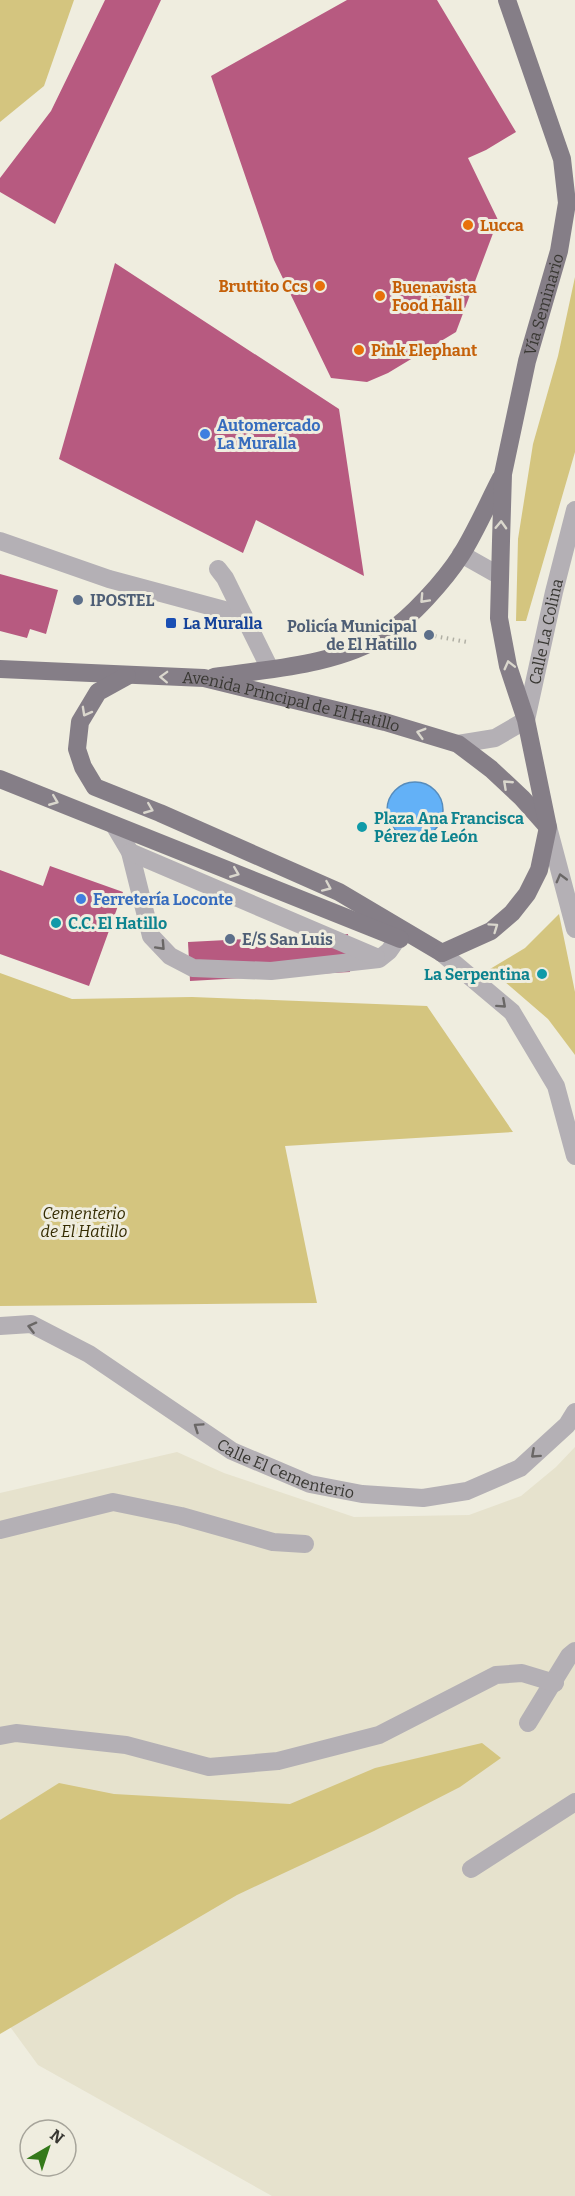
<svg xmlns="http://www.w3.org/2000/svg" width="575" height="2196" viewBox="0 0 575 2196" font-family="Bitter,serif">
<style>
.built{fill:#e6e2cd}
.green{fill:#d4c57f}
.water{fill:#63b1f7;stroke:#568cbc;stroke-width:1.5}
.building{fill:#b75a80}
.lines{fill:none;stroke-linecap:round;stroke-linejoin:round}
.path{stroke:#b0afa4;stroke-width:4;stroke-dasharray:1.5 4.5;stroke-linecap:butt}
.minor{stroke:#b4b0b5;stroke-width:18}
.major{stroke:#857e87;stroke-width:18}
.oneway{stroke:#dad7cd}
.oneway2{stroke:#6a6766}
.food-dot{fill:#e8710a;stroke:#efeddf;stroke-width:2}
.shop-dot{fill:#3f7fe0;stroke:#efeddf;stroke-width:2}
.service-dot{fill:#5c6f8a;stroke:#efeddf;stroke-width:2}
.transit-dot{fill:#1a4fb4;stroke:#efeddf;stroke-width:2}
.culture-dot{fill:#0f9aa8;stroke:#efeddf;stroke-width:2}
.labels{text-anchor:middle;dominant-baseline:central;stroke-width:6;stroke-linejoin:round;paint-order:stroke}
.food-label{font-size:16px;font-weight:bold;fill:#c56008;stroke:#efeddf;text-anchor:start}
.street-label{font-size:16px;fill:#383732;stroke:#efeddf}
.shop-label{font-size:16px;font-weight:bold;fill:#366cbe;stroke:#efeddf;text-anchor:start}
.service-label{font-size:16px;font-weight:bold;fill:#4e5e75;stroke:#efeddf;text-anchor:start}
.transit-label{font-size:16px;font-weight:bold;fill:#164399;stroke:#efeddf;text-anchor:start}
.culture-label{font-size:16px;font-weight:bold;fill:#0d838f;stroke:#efeddf;text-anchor:start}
.park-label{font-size:16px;font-style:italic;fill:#342b00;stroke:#efeddf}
</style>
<rect width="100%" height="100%" fill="#efeddf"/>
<path class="built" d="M575,1447V2196H272L38,2065L0,2013V1493L177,1452L224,1473L354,1517L469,1515L521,1496L556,1467Z"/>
<g class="green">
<path d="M0,0H74L44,86L0,122Z"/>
<path d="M575,277V452L526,621H516L518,539L533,444L558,356Z"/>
<path d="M559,914L575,992V1055L548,1019L490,969L525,948Z"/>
<path d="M0,973L72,999L192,997L427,1006L513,1132L285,1146L317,1303L0,1306Z"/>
<path d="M482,1743L501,1758L460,1787L374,1831L237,1895L0,2034V1820L59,1783L114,1794L290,1804L375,1768Z"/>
</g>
<circle class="water" cx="415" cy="810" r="28"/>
<g class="building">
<path d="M105,0H161L55,224L0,192V178L51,111Z"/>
<path d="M347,0H437L516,132L486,150L468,158L498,220L456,332L388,373L367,382L331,378L274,260L211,76Z"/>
<path d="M115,263L339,409L364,576L256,520L243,553L59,459Z"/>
<path d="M0,574L58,590L46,634L30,629L27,638L0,631Z"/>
<path d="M50,866L123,892L89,986L0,954V870L43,886Z"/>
<path d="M348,934L350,972L190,981L188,942Z"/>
</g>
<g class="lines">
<path class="path" d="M429,635L467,642"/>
<g class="minor">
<path d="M0,541L109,579L243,615"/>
<path d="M461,554L500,576"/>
<path d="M218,569L225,578L270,669"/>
<path id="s1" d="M458,744L495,738L526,720L554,592L575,510"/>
<path d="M114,825L130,852L151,936L170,956L193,968L271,971L379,959L389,951L398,938"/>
<path d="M548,827L575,929"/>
<path d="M130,852L376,957"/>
<path d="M442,953L512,1012L556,1086L575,1156"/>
<path id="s2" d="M0,1326L31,1324L89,1354L232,1451L310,1484L362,1494L423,1498L467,1491L520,1468L567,1425L575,1412"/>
<path d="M0,1530L113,1502L181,1516L273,1542L305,1544"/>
<path d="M528,1723L569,1656L575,1651"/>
<path d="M0,1736L16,1733L126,1745L209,1767L278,1761L379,1735L496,1675L522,1673L555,1683"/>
<path d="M471,1869L575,1802"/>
</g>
<g class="major">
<path id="s3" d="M0,669L204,678L385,722L458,744L491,769L522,798L546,825"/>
<path d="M127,676L98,692L80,722L77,749L83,767L95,787L160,813L339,892L442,953"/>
<path d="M214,677C269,669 339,665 386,634C411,618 445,580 461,555C476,531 488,503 501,478"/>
<path d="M0,779L400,939"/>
<path id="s4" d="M442,953L491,931L512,913L527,894L539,870L548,827L526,720L508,666L499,618L501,541L503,474L527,361L559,251L567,203L562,159L507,0"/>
</g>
</g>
<defs><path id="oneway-chevron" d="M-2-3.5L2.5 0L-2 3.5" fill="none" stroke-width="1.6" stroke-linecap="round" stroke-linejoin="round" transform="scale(1.5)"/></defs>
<g class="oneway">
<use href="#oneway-chevron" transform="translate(501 525) rotate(-88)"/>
<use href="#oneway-chevron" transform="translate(424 599) rotate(133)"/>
<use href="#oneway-chevron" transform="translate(509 665) rotate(-104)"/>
<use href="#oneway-chevron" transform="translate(164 677) rotate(-178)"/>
<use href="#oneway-chevron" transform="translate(86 712) rotate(119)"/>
<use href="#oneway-chevron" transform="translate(421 733) rotate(-164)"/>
<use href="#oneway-chevron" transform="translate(507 784) rotate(-137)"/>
<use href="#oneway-chevron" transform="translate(54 801) rotate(22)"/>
<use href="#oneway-chevron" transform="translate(149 809) rotate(22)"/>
<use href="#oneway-chevron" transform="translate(235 873) rotate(22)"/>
<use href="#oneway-chevron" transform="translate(327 887) rotate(24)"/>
<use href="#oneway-chevron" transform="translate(494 927) rotate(-35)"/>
</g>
<g class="oneway2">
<use href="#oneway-chevron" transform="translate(561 878) rotate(-105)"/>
<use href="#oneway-chevron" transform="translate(161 946) rotate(47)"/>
<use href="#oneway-chevron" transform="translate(502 1004) rotate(42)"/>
<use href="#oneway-chevron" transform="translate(32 1327) rotate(-166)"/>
<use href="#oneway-chevron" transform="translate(198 1427) rotate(-146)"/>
<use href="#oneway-chevron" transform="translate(535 1454) rotate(138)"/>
</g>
<g class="food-dot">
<circle cx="468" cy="225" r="6"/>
<circle cx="320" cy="286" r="6"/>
<circle cx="380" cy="296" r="6"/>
<circle cx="359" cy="350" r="6"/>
</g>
<g class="shop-dot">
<circle cx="205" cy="434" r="6"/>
<circle cx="81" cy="899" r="6"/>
</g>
<g class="service-dot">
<circle cx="78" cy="600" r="6"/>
<circle cx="429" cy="635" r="6"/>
<circle cx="230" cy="939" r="6"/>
</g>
<rect class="transit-dot" x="165" y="617" width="12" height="12" rx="3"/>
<g class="culture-dot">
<circle cx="362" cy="827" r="6"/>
<circle cx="56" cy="923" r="6"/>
<circle cx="542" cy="974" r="6"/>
</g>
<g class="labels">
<g class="food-label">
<text x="480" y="225">Lucca</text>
<text x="308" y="286" text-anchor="end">Bruttito Ccs</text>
<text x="392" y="287">Buenavista<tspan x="392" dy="18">Food Hall</tspan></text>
<text x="371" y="350">Pink Elephant</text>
</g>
<g class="street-label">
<text stroke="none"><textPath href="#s4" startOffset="710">Vía Seminario</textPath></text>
<text stroke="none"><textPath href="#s1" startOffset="164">Calle La Colina</textPath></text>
<text stroke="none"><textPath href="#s3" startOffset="294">Avenida Principal de El Hatillo</textPath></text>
<text stroke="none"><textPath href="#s2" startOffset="326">Calle El Cementerio</textPath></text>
</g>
<g class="shop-label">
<text x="217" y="425">Automercado<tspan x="217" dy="18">La Muralla</tspan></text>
<text x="93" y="899">Ferretería Loconte</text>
</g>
<g class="service-label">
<text x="90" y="600">IPOSTEL</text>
<text x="417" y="626" text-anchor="end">Policía Municipal<tspan x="417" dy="18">de El Hatillo</tspan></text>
<text x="242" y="939">E/S San Luis</text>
</g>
<g class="transit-label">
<text x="183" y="623">La Muralla</text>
</g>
<g class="culture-label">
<text x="374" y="818">Plaza Ana Francisca<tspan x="374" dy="18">Pérez de León</tspan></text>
<text x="68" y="923">C.C. El Hatillo</text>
<text x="530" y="974" text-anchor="end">La Serpentina</text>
</g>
<g class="park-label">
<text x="84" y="1213">Cementerio<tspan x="84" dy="18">de El Hatillo</tspan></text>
</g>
</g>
<g transform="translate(48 2148) rotate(39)"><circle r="28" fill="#efeddf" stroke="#a6a49a" stroke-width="1.5"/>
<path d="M0-4.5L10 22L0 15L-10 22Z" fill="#34791a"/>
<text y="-9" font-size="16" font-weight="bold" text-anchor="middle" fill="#383732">N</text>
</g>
</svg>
